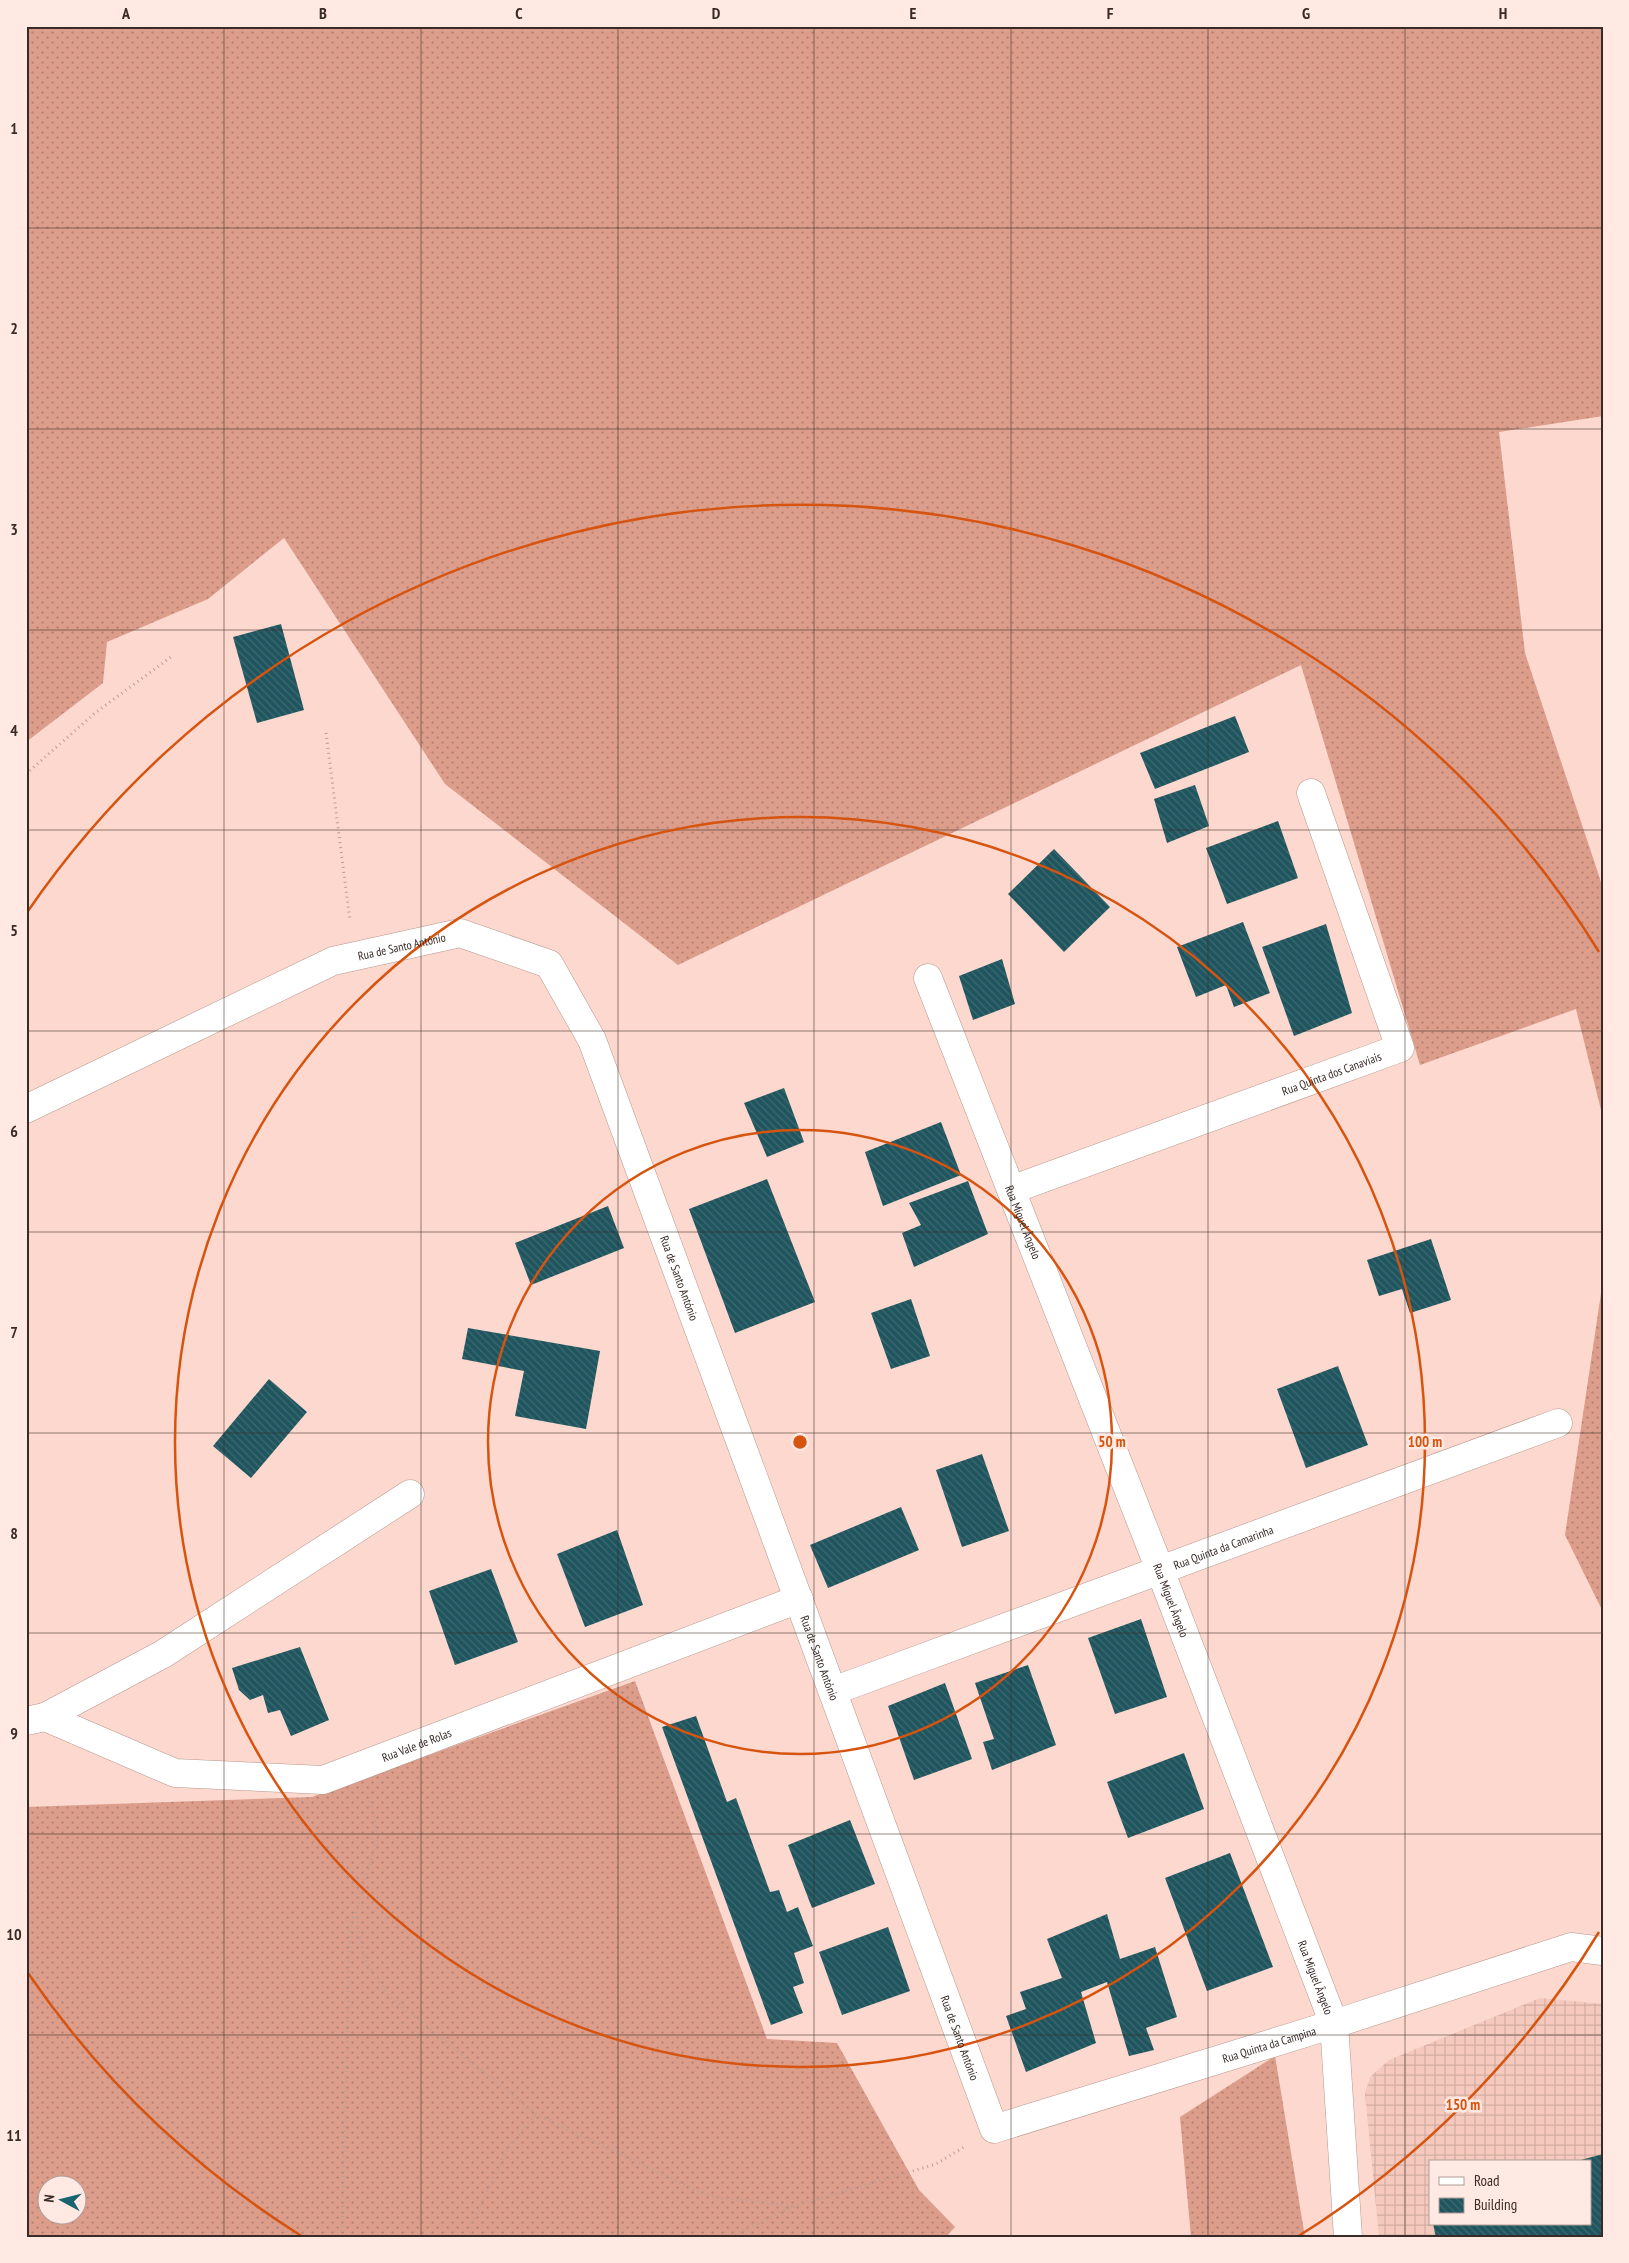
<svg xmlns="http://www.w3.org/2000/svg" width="1629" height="2263" viewBox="0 0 1629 2263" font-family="'PT Sans Narrow',sans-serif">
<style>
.industrial{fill:url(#industrial-grid);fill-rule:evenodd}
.grass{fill:url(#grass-dots);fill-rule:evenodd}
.building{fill:url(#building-back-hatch)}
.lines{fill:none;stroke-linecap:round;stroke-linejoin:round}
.minor-casing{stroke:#b8978d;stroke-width:29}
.path{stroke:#bc9f97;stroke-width:3;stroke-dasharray:1 4;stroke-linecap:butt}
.minor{stroke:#fff;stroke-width:28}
.grid{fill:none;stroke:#382b27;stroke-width:1;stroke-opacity:0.55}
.ring{fill:none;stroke:#d6540f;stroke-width:2.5}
.labels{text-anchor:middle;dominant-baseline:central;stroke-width:5;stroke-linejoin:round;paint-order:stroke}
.street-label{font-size:12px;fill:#382b27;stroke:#ffe9e2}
.centre{fill:#d6540f;stroke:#ffe9e2;stroke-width:2.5}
.ring-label{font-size:15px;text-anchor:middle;font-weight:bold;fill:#d6540f;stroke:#ffe9e2;stroke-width:5;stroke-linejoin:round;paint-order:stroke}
.neatline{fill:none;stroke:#382b27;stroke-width:2}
.grid-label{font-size:16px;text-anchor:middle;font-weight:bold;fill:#382b27}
</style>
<defs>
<pattern id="industrial-grid" width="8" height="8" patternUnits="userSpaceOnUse" patternTransform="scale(1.25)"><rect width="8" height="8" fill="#f5c9bd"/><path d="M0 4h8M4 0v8" fill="none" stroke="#d3ada2"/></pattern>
<pattern id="grass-dots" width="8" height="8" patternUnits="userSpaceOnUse" patternTransform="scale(1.25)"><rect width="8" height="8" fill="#dc9d8b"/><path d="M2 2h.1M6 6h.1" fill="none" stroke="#b38072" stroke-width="1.8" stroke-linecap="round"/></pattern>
<pattern id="building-back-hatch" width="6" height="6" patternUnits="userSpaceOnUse" patternTransform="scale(1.25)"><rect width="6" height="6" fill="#1f555e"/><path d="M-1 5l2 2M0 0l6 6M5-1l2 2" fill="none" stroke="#406a71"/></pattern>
</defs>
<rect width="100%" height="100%" fill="#fcd8ce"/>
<path class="industrial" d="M1540,1998L1603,2004V2237H1379L1365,2094L1370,2077L1389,2060ZM1430,2162H1590V2224H1430Z"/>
<g class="grass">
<path d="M26,26H1603V416L1499,432L1525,653L1603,888V1118L1576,1009L1420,1065L1301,665L678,965L445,784L284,538L208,599L107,642L103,683L26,742Z"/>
<path d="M1603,1280V1612L1565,1535Z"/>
<path d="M635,1681L767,2039L837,2043L919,2190L955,2227L946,2237H26V1807L312,1797ZM48,2186H78V2216H48Z"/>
<path d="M1275,2056L1305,2237H1191L1180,2117Z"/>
</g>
<g class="building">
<path d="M281,624L304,710L257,723L233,637Z"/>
<path d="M1235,716L1249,752L1155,789L1140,753Z"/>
<path d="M1195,785L1209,826L1167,843L1154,799Z"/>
<path d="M1278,821L1298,878L1227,904L1206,848Z"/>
<path d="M1054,849L1110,907L1064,952L1008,894Z"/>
<path d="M1243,922L1270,993L1234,1007L1226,985L1196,997L1177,947Z"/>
<path d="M1326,924L1352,1013L1294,1036L1262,947Z"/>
<path d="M1002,959L1015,1004L973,1020L959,976Z"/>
<path d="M784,1088L804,1142L767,1157L744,1103Z"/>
<path d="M941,1122L961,1175L883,1206L865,1152Z"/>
<path d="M767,1179L815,1302L735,1333L689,1209Z"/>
<path d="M968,1181L988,1234L914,1267L902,1233L921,1225L909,1203Z"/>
<path d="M608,1206L624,1248L531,1285L515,1243Z"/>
<path d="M1431,1239L1451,1300L1410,1313L1402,1289L1379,1296L1367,1260Z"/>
<path d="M911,1299L930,1356L891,1369L871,1313Z"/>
<path d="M468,1328L600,1351L586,1429L515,1416L524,1371L462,1359Z"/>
<path d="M1338,1366L1368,1445L1306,1468L1277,1389Z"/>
<path d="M269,1379L307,1412L251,1478L213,1446Z"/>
<path d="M982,1454L1009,1531L962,1547L936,1470Z"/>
<path d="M901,1507L919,1550L828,1588L810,1545Z"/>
<path d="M617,1530L643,1605L585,1627L557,1554Z"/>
<path d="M491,1569L518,1642L455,1665L429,1591Z"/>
<path d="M1141,1619L1167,1697L1115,1714L1088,1638Z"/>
<path d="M300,1647L329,1720L291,1736L280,1710L268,1713L263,1695L250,1700L239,1690L232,1668Z"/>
<path d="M1028,1665L1056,1745L992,1770L983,1742L994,1739L975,1683Z"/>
<path d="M945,1683L972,1759L914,1780L888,1706Z"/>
<path d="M696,1716L727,1802L736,1798L770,1892L779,1890L787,1912L798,1907L813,1946L794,1953L804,1983L793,1987L803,2013L771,2025L662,1727Z"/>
<path d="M1184,1753L1204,1809L1128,1838L1107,1782Z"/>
<path d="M850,1820L875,1884L812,1908L788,1845Z"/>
<path d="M1230,1853L1273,1967L1207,1991L1165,1878Z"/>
<path d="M1107,1914L1120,1959L1155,1947L1177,2017L1146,2028L1154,2050L1129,2056L1107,1982L1081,1992L1096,2043L1026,2072L1006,2016L1026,2009L1020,1992L1062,1978L1047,1939Z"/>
<path d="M888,1927L910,1991L842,2015L819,1952Z"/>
<path d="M1603,2154V2237H1436L1433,2224H1590V2162L1577,2161Z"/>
</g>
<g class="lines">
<g class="minor-casing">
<g id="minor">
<path id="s1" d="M928,978L1160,1570L1334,2024L1348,2237"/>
<path id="s2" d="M26,1109L333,961L460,933L549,964L592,1040L994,2129L1334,2024L1571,1947L1603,1951"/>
<path id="s3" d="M1011,1190L1400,1048L1311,793"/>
<path id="s4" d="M833,1691L1558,1423"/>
<path d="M45,1717L163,1654L410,1494"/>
<path id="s5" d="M26,1721L45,1717L175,1773L323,1780L799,1599"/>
</g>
</g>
<g class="path">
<path d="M326,733L350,921"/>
<path d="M26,774L95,713L171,657"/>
<path d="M356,1912L364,1959L388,1995L536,2114L695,2190L721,2198L794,2206"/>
<path d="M342,2237L350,1929L378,1837L370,1800"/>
<path d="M466,2237L505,2153L536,2114"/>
<path d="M730,2237L794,2206L936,2164L964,2147"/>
</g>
<use href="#minor" class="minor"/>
</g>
<path class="grid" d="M224,26V2237M421,26V2237M618,26V2237M814,26V2237M1011,26V2237M1208,26V2237M1405,26V2237M26,228H1603M26,429H1603M26,630H1603M26,830H1603M26,1031H1603M26,1232H1603M26,1433H1603M26,1633H1603M26,1834H1603M26,2035H1603"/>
<g class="ring">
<circle cx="800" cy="1442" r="312"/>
<circle cx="800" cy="1442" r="625"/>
<path d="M1599 1932A937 937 0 0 1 1297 2237M303 2237A937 937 0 0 1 28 1973M28 911A937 937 0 0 1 1599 952"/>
</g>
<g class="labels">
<g class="street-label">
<text stroke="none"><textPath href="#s2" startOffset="411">Rua de Santo António</textPath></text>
<text stroke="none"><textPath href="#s3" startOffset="341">Rua Quinta dos Canaviais</textPath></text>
<text stroke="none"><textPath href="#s1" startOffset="262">Rua Miguel Ângelo</textPath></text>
<text stroke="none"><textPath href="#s2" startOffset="906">Rua de Santo António</textPath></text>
<text stroke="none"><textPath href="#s4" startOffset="416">Rua Quinta da Camarinha</textPath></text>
<text stroke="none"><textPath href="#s1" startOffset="668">Rua Miguel Ângelo</textPath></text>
<text stroke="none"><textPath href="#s2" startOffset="1311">Rua de Santo António</textPath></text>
<text stroke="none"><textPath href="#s5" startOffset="409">Rua Vale de Rolas</textPath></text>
<text stroke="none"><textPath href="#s1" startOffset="1072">Rua Miguel Ângelo</textPath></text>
<text stroke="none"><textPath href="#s2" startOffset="1716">Rua de Santo António</textPath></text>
<text stroke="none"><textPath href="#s2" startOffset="2101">Rua Quinta da Campina</textPath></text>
</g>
</g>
<circle cx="800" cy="1442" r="8" class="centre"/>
<g class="ring-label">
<text x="1112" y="1447">50 m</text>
<text x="1425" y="1447">100 m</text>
<text x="1463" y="2110">150 m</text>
</g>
<rect width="1629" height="2263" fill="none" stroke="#ffe9e2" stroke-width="55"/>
<rect x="1429" y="2160" width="162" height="65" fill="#ffe9e2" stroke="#af9d97"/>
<rect x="1439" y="2177" width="25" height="8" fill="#ffffff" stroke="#af9d97"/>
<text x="1474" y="2186" font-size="15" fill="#382b27">Road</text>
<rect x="1439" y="2198" width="25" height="15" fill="url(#building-back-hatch)" stroke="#af9d97"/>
<text x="1474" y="2210" font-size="15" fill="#382b27">Building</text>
<g transform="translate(62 2200) rotate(277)"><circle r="24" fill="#ffe9e2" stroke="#af9d97"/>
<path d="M0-4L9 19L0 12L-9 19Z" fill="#196470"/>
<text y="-8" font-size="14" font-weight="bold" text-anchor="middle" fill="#382b27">N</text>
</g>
<rect x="28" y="28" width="1574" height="2208" class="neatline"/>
<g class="grid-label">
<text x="126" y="19">A</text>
<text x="323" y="19">B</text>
<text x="519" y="19">C</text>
<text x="716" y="19">D</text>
<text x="913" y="19">E</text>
<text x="1110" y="19">F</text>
<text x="1306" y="19">G</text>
<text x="1503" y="19">H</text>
<text x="14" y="134">1</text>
<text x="14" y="334">2</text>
<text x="14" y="535">3</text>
<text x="14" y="736">4</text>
<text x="14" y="936">5</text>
<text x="14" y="1137">6</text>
<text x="14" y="1338">7</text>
<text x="14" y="1539">8</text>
<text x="14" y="1739">9</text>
<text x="14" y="1940">10</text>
<text x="14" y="2141">11</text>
</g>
</svg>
